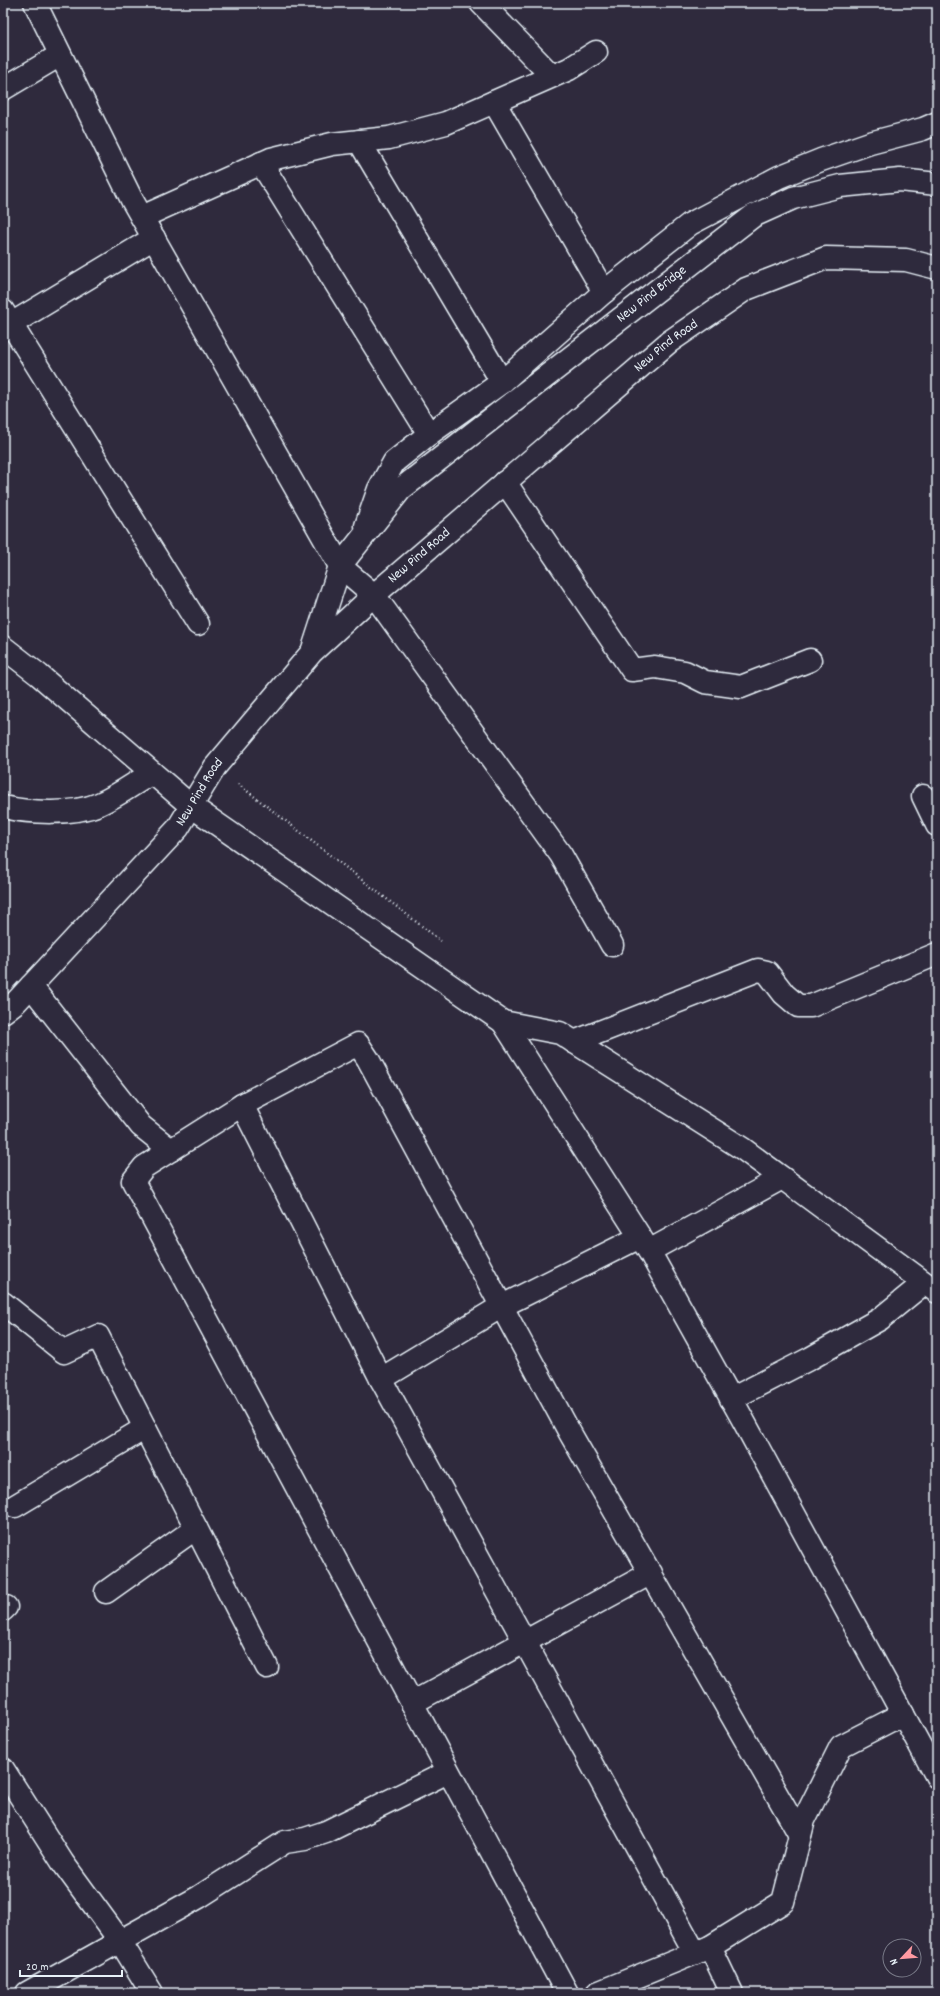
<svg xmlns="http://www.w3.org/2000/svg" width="940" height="1996" viewBox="0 0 940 1996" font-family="Dekko,sans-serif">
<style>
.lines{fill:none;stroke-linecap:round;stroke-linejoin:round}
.street-casing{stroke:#e8f1f8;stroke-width:25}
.path{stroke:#e8f1f8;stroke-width:2.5;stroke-dasharray:1 3;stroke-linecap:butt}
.street{stroke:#2f2a3d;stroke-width:22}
.labels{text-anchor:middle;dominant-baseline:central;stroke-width:3;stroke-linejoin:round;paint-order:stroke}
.street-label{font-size:14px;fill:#e8f1f8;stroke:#2f2a3d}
</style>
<rect width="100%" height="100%" fill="#2f2a3d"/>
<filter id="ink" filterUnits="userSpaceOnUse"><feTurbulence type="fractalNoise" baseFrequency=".025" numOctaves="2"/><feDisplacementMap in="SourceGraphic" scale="8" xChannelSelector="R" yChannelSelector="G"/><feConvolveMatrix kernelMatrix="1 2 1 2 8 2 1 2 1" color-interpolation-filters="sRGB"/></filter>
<g filter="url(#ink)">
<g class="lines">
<g class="street-casing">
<g id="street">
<path d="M35,3L132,200L340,566L374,595L561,855L612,945"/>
<path d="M481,3L552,76"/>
<path d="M3,89L60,55"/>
<path d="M494,102L604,292"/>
<path d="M359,141L502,382"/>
<path d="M261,163L429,434"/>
<path d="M142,217L271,159L332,144L389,138L446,123L569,69L596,52"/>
<path d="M3,311L198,624"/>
<path d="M3,329L154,238"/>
<path d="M505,482L632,670L655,667L685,672L705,682L741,687L810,660"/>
<path d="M366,526L379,489L394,462L429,434L502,382L604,292L690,224L779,177L821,160L870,143L923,129L937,123"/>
<path d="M3,647L39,675L191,806L503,1022L560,1033L743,1149L937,1292"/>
<path id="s1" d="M313,649L340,566L401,489L753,216L793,198L840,186L900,180L937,184"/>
<path d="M923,796L937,825"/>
<path d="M3,807C30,813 73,815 99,804C118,796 135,783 152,773"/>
<path d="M31,986L141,1126L171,1150"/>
<path id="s2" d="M3,1012L16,1002L178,828L215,767L312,652L374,595L669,342L746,289L826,258L906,260L937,268"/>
<path d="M503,1022L649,1251L742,1418L937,1777"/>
<path d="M574,1042L758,970L767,972L784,994L798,1006H811L937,954"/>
<path d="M242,1105L381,1379L695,1953"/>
<path d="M649,1251L782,1178"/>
<path d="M3,1303L64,1352L98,1336L267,1667"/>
<path d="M381,1379L502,1306L640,1237"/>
<path d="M731,1399L811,1358L880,1319L924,1283"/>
<path d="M15,1506L145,1428"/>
<path d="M106,1592L196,1528"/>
<path d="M3,1610L6,1607"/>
<path d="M412,1703L651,1573"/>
<path d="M3,1769L63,1863L120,1941L152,1993"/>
<path d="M710,1947L732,1993"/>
<path d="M27,1993L199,1897L285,1842L305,1839L326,1832L448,1772"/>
<path d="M567,1993L133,1181L144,1167L242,1105L358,1044L368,1059L570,1433L800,1835"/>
<path d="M597,1993L710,1947L783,1902L804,1820L841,1746L903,1714"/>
</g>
</g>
<path class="path" d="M238,784L441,941"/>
<use href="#street" class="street"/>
</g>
</g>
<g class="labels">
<g class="street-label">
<text stroke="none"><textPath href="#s1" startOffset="503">New Pind Bridge</textPath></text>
<text stroke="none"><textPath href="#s2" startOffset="944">New Pind Road</textPath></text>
<text stroke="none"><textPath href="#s2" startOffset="620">New Pind Road</textPath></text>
<text stroke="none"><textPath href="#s2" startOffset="296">New Pind Road</textPath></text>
</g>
</g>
<rect width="940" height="1996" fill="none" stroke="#2f2a3d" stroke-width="16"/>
<rect x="8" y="8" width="924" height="1980" fill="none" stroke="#e8f1f8" stroke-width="1.5" filter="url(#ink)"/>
<g transform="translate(902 1958) rotate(244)"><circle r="19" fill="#2f2a3d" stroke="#797a88"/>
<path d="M0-3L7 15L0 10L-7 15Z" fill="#ff9aa2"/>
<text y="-6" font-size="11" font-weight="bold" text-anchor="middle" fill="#e8f1f8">N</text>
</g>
<path d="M20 1970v6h102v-6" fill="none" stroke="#e8f1f8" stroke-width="2"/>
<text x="26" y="1970" font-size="12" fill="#e8f1f8" stroke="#2f2a3d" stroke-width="3" paint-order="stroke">20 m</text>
</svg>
